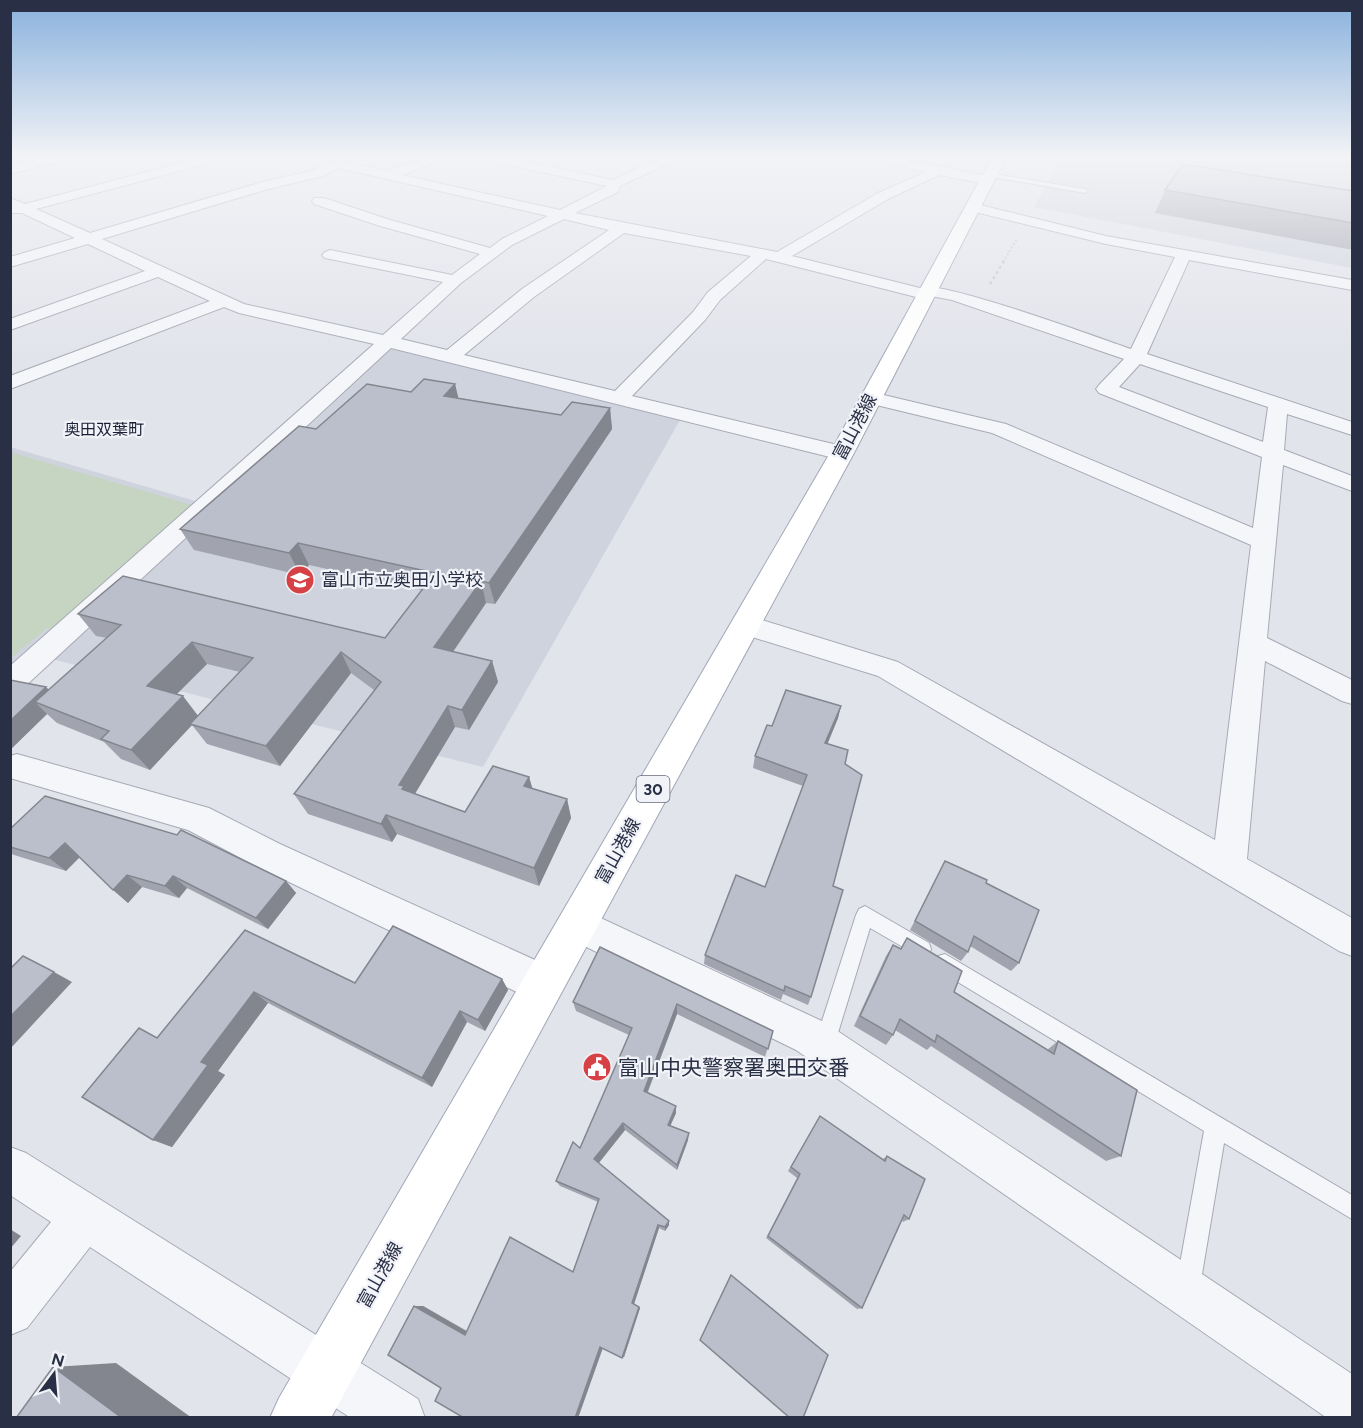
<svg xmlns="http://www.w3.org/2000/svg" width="1363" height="1428" viewBox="0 0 1363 1428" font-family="Figtree,'Noto Sans JP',sans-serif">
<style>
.built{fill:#cfd3dd}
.green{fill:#c5d5c2}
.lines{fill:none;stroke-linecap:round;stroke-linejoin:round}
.service-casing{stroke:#a7aab6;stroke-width:2}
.minor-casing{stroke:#a7aab6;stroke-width:2}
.tertiary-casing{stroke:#a7aab6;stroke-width:2}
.primary-casing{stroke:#a0a7b7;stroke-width:2}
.path-far1{stroke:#c0c2ca;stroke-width:1.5;stroke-dasharray:2 2;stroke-linecap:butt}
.path{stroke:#c0c2ca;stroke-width:2;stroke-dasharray:3 3;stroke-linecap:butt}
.service{fill:#f5f6f9;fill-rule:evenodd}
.minor{fill:#f5f6f9;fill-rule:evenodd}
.tertiary{fill:#f5f6f9;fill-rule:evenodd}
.primary{fill:#fff;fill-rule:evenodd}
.wall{fill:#a1a4af;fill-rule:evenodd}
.shaded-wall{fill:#83868e}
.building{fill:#bbbfcb;stroke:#83868e;stroke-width:1.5}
.labels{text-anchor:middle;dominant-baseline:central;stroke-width:4.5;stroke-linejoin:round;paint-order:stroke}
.far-neighbourhood-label{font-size:16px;fill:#1b2035;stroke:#f1f3f8}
.shield{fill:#f1f3f8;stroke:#656a7a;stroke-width:1.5}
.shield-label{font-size:16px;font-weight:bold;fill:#292f44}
.street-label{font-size:18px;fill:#292f44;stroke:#f1f3f8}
.poi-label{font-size:18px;fill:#292f44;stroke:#f1f3f8;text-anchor:start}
.near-poi-label{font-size:21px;fill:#292f44;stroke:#f1f3f8;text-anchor:start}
</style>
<rect width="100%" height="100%" fill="#e2e4eb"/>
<g class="built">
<path d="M1063,156H1352V268L1034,207Z"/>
<path d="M391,349L680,420L483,767L28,653L11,669L10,447L216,507Z"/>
</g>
<path class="green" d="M10,452L192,505L57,631L47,628L12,657Z"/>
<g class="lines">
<g class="service-casing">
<g id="service">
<path d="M989,173L1085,189L1088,191L1085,193L987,176Z"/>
<path d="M865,906L929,943L931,949L929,955L922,958L870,928L834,1046L831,1053L824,1056L817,1053L814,1046L856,915L859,909Z"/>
<path d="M945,954L1352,1195V1219L1224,1143L1200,1286L1197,1295L1188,1298L1179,1295L1176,1286L1204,1131L938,970L936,963L938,956Z"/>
</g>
</g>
<g class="minor-casing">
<g id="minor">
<path d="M207,156H226L224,159L36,209L90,233L259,183L314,170L338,160L387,171L429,156H445L443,159L402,175L560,210L607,186L484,160L478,156H500L613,180L664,156H679L677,159L620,186L618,192L575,213L777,252L878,193L926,172L871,159L869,156H889L986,176L992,180L986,184L939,175L888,199L792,256L920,288C937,278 1102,339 1131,349L1175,257L1106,244L967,210L965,207L967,204L972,203L1106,236L1352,280V290L1189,260L1147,354L1352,422V435L1287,414L1284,450L1352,476V491L1283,465L1267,638L1352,680V704L1342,701L1265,661L1247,859L1352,918V956L1339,951L878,676L736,632L732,625L736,618L746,615L898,662L1215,840L1251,545L992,433L864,402L861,398L864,394L871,392L1006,424L1253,528L1262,457L1099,393L1096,389L1099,385L1124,359L952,300L931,296L924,299L778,262L766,259L720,300L705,320L632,396L850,448L853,453L850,458L842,460L391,348L20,691L10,694V666L374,344L239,313L224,307L10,389V376L210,301L158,277L10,330V319L145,271L88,244L10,267V257L75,238L22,213H11L10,198L25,204ZM339,168L548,216L502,239L490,248L387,219L324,198H314L312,201L314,204L377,225L480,254L452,275L330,250L325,252L322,255L325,258L443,282L383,335L244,304L102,239L268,189L323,176ZM564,219L609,230L522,289L447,350L401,339L461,283L512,245ZM624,233L751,256L708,292L693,312L615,391L464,355L534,297ZM1140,364L1268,407L1263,442L1119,387Z"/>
<path d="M17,754L209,808L280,844L557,970L562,984L557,998L543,1003L529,998L256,866L188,830L10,778V756Z"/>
<path d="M577,907L824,1022L1352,1374V1418H1327L796,1050L564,936L559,924L564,912Z"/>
<path d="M10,1147L26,1153L101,1200L418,1399L425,1418H351L90,1247L27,1328L10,1335V1272L51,1222L10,1195Z"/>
</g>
</g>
<g class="tertiary-casing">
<path id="tertiary" d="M49,156H71L69,159L10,174V166Z"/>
</g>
<g class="primary-casing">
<path id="primary" d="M993,156H1007L854,453L331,1418H270L279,1398L830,453Z"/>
</g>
<path class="path-far1" d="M1003,262L1017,239"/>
<path class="path" d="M990,284L1004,261"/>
<use href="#service" class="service"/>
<use href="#minor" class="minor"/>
<use href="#tertiary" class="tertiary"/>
<use href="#primary" class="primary"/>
</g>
<g class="wall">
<path d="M1165,190L1353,191V250L1155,213Z"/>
<path d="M455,384L458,398L561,415L610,408L612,429L495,604L486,603L453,652L492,661L498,682L469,730L455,727L415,794L465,812L529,777L532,788L567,799L571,818L539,886L397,834L392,842L308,814L294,794L374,690L351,673L280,766L207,744L192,725L150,770L121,759L104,742L57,723L47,714L10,750V680L46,687L49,690L107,638L96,636L78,614L385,638L422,590L309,565L300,575L194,550L180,529L316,429L411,392ZM207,664L240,672L198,716L176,694Z"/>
<path d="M841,706L838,718L827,744L845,764L833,886L811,997L808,1005L783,994L781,1000L704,964L705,955L765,887L803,786L753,768L755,756L772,726Z"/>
<path d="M10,829L286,881L296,893L268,929L187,888L179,898L142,887L128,903L79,857L66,871L14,855L10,853Z"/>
<path d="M945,861L986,883L1019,963L1011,971L970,946L968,952L961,961L910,930Z"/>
<path d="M245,930L355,983L502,979L508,990L485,1031L467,1022L432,1087L268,1003L218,1071L225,1075L172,1147L153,1140Z"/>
<path d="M907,938L954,992L1047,1050L1058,1041L1121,1156L1106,1161L931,1046L927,1050L895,1030L893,1035L886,1045L854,1026L886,956L893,945L900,949Z"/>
<path d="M600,947L773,1031L765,1057L677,1014L648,1092L676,1113L670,1126L688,1140L677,1170L625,1130L599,1163L669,1221V1225L665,1231L659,1228L634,1304L640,1308L624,1357L603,1348L578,1418H464L441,1388L423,1306L467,1331L573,1272L598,1202L560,1186L556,1181L580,1148L629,1035L576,1011L573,1002Z"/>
<path d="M820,1116L883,1159L887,1156L909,1219L903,1222L902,1220L862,1308L857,1309L766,1238L797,1178L788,1171Z"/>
</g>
<g class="shaded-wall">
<path d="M455,384L460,405L444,396Z"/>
<path d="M610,408L612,429L495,604L489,583Z"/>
<path d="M298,543L309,565L300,575L289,553Z"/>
<path d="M481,581L486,603L441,669L434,647Z"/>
<path d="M192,642L207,664L164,707L147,686Z"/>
<path d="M341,652L351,673L280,766L266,746Z"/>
<path d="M492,661L498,682L469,730L462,710Z"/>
<path d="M46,687L59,701L35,702L47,714L10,750V721Z"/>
<path d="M183,696L199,717L190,724L192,725L150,770L131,750Z"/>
<path d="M448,706L455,727L411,800L399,785Z"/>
<path d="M841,706L838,718L823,755L825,743Z"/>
<path d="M529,777L535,797L524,786Z"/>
<path d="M567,799L571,818L539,886L534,868Z"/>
<path d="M386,815L397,834L392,842L381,824Z"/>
<path d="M65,843L81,856L66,871L49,858Z"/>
<path d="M127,875L142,887L128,903L113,890Z"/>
<path d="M173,876L187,888L179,898L165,886Z"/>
<path d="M286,881L296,893L268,929L256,918Z"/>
<path d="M54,972L72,982L10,1049V1017Z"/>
<path d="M502,979L508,990L485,1031L478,1020Z"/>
<path d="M254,992L268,1003L218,1071L225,1075L172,1147L153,1140L201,1062Z"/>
<path d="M677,1004V1014L645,1098L644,1091Z"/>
<path d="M460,1011L467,1022L432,1087L422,1078Z"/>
<path d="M676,1106V1113L668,1131V1125Z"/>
<path d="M623,1123L625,1130L597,1165L594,1159Z"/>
<path d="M689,1133L688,1140L677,1170V1165Z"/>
<path d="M669,1221V1225L665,1231V1227Z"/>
<path d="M658,1225L659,1228L634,1304L632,1303Z"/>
<path d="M10,1229L21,1236L10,1249Z"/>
<path d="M414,1306H423L473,1335H465Z"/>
<path d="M639,1307L640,1308L624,1357L622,1358Z"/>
<path d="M600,1347H603L578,1418H575Z"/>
<path d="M116,1363L192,1418H122L53,1367Z"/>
</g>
<g class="building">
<path d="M1183,164L1353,191V223L1165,190Z"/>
<path d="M424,379L455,384L444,396L561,415L572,402L610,408L489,583L481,581L434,647L492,661L462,710L448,706L399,785L404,786L402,789L465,812L493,766L529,777L524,786L567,799L534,868L386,815L381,824L294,794L381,682L341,652L266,746L190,724L253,658L192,642L147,686L183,696L131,750L101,739L109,731L35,702L121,625L78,614L123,576L385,638L435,573L298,543L289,553L180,529L299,426L316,429L367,384L411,392Z"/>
<path d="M10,680L46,687L10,721Z"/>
<path d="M786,690L841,706L825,743L848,750L845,764L862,775L833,886L843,890L811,997L785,986L784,991L705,955L736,875L765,887L807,775L755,756L767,725L772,726Z"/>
<path d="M45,796L177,835L181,830L286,881L256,918L173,876L165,886L127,875L113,890L65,843L49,858L10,847V829Z"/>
<path d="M945,861L987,880L986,883L1039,910L1019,963L974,936L968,952L915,921Z"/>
<path d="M393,926L502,979L478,1020L460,1011L422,1078L254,992L201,1062L208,1065L153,1140L82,1097L139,1028L157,1038L245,930L355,983Z"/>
<path d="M907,938L962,971L954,992L1054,1054L1058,1041L1137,1090L1121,1156L937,1035L935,1042L900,1019L893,1035L860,1016L893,945L901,949Z"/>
<path d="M600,947L773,1031L768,1049L677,1004L644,1091L676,1106L668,1125L689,1133L677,1165L623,1123L594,1159L669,1221L665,1227L658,1225L632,1303L639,1307L622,1358L600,1347L575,1418H464L435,1401L441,1388L388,1355L414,1306L465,1335L510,1237L573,1272L599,1199L556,1181L573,1142L580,1148L632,1028L573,1002Z"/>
<path d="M23,956L54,972L10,1017V969Z"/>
<path d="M820,1116L885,1161L887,1156L925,1179L909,1219L904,1215L862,1308L768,1236L800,1174L791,1167Z"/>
<path d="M731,1275L828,1355L803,1418H790L700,1340Z"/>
<path d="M53,1367L122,1418H16Z"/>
</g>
<linearGradient id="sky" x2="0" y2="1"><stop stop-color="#89b1dd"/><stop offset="0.44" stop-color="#f2f3f6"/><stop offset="1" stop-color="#f2f3f6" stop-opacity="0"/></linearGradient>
<rect width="1363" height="356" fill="url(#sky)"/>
<defs>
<g id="school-disc" transform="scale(1.5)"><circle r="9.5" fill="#d64145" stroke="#f1f3f8"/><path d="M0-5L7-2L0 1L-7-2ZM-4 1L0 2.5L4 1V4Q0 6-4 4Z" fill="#fff"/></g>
<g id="civic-disc" transform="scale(1.5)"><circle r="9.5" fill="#d64145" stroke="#f1f3f8"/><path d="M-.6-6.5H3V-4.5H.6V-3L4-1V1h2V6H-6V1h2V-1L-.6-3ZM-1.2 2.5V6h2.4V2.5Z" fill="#fff"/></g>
</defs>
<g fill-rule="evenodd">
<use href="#school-disc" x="300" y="580"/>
<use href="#civic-disc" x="597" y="1067"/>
</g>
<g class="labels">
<g class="far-neighbourhood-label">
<text x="104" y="429">奥田双葉町</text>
</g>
<rect class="shield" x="636.5" y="776" width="33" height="26" rx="4.5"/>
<g class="shield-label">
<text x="653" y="789">30</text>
</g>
<g class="street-label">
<text transform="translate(855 427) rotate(-62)">富山港線</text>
<text transform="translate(618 851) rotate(-61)">富山港線</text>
<text transform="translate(380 1275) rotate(-61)">富山港線</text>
</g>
<g class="poi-label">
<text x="321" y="580">富山市立奥田小学校</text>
</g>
<g class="near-poi-label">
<text x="618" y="1067">富山中央警察署奥田交番</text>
</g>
</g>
<rect width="1363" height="1428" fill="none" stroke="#292f44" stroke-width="24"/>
<g transform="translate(54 1374) rotate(16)" stroke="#f1f3f8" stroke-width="4.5" paint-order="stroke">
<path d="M0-4.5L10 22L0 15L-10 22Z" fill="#292f44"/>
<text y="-9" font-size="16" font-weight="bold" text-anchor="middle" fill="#292f44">N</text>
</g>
</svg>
